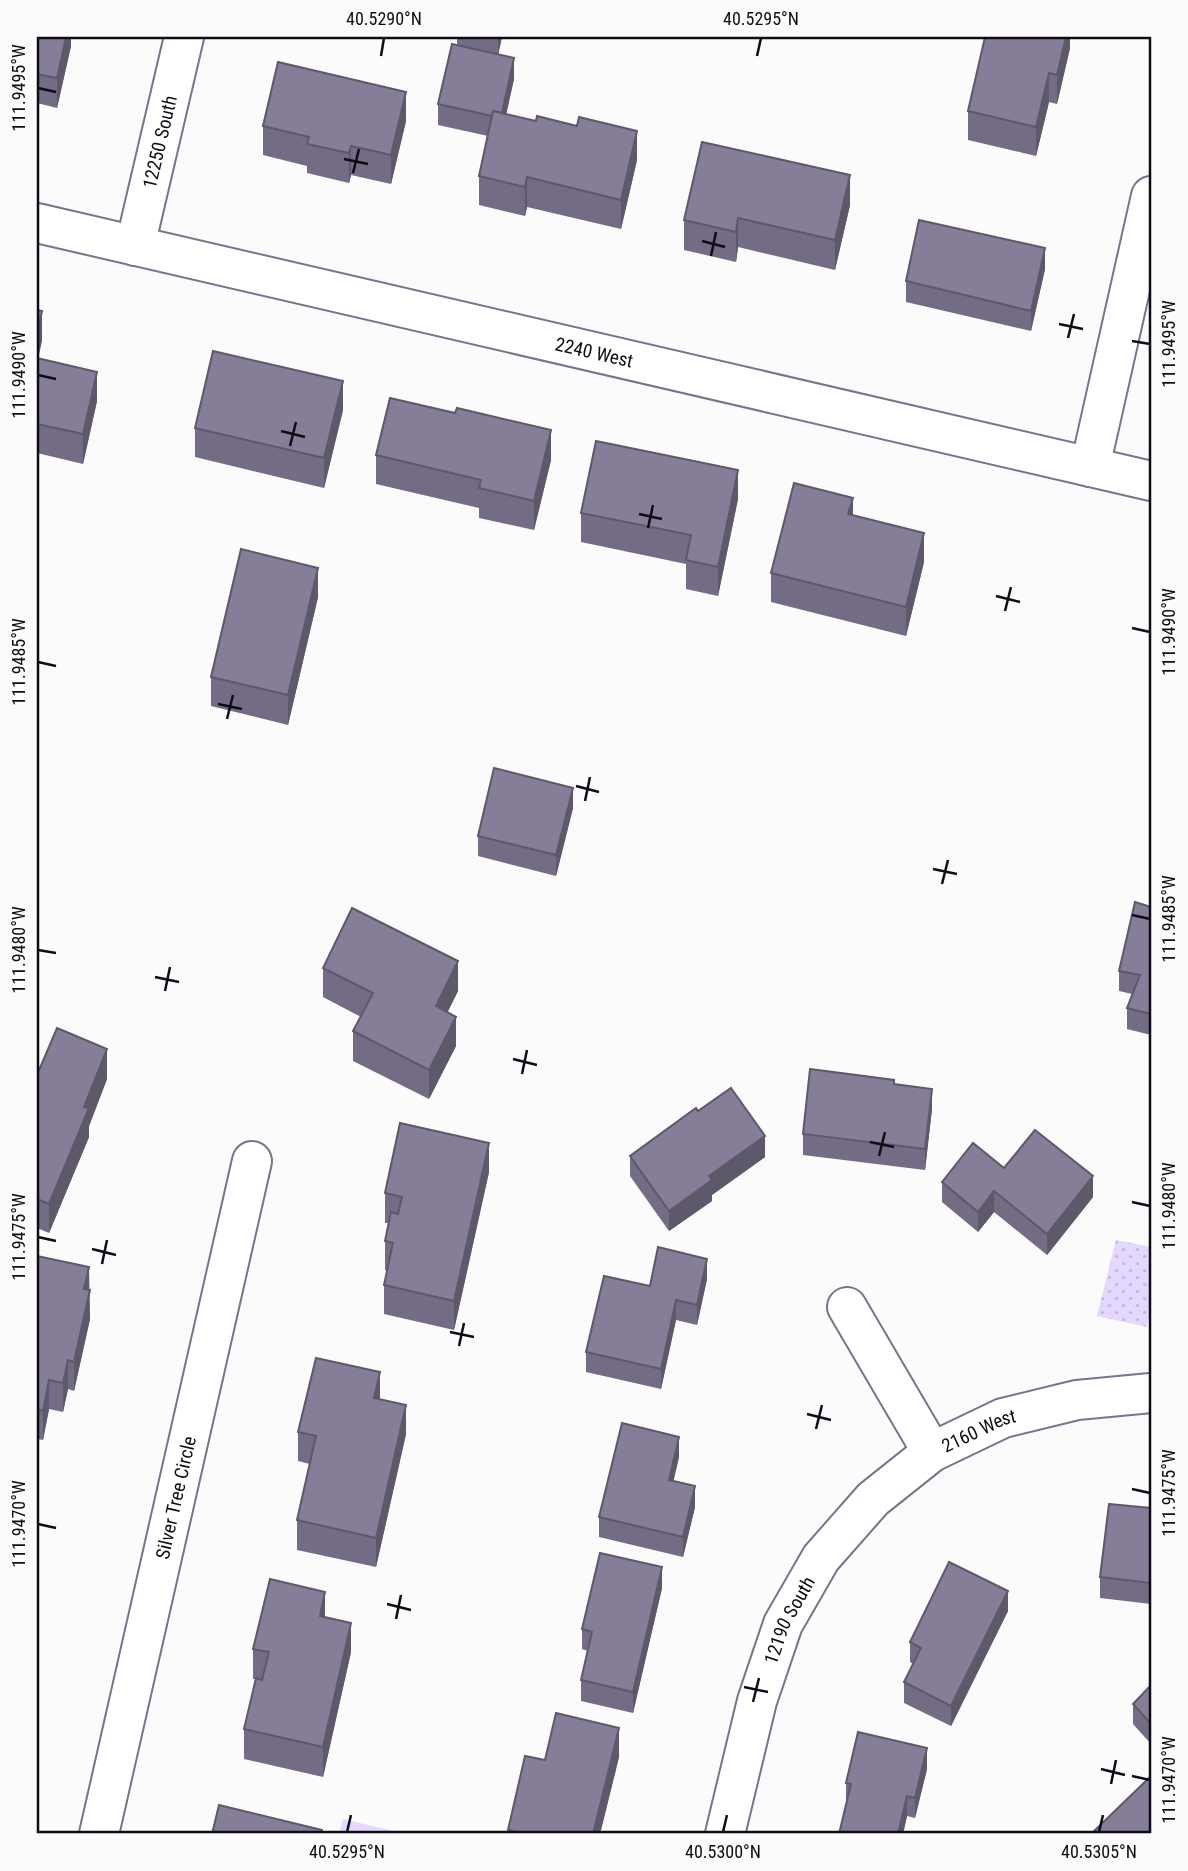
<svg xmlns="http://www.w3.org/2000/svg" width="1188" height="1871" viewBox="0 0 1188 1871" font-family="'Roboto Condensed',sans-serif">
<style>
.garden{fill:url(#garden-dots)}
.pitch{fill:#e4d8ff}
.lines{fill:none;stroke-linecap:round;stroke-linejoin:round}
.minor-casing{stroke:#7b728e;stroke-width:42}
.minor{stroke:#fff;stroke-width:38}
.wall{fill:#736c84}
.shaded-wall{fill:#5e586b}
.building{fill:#867d99;stroke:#5e586b;stroke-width:2}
.ticks{fill:none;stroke:#100c16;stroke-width:2.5}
.labels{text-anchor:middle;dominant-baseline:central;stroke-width:7;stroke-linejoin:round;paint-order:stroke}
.street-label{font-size:19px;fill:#100c16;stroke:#fbfbfb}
.neatline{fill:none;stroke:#100c16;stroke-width:2.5}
.ticks-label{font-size:18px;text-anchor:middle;fill:#100c16}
</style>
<defs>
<pattern id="garden-dots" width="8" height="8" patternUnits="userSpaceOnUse" patternTransform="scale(1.75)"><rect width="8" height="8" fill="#e4d8ff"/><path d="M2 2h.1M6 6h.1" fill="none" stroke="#c3b8da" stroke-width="1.8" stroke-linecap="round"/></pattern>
</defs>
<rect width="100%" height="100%" fill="#fbfbfb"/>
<path class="garden" d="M1116,1240L1151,1247V1307L1147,1327L1097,1316Z"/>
<path class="pitch" d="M343,1819L406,1834H339Z"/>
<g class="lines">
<g class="minor-casing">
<g id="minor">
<path id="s1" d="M37,223L1151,481"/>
<path id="s2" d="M135,246L184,37"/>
<path d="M1090,467L1151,196"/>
<path d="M847,1307L932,1452"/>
<path id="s3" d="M99,1834L252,1161"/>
<path id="s4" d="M725,1834L757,1701L783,1624L821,1558L873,1499L932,1452L1003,1418L1077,1400L1151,1393"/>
</g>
</g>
<use href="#minor" class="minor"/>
</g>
<g class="wall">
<path d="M37,37H71V46L57,108L37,103Z"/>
<path d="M457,37H502L498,55L514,79L506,114L637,160L621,229L527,207L525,216L479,205V176L488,136L438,125V104L457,45Z"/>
<path d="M1070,37V48L1057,104L1049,102L1036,156L968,140V111Z"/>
<path d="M406,121L391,184L351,175L349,183L307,173V166L263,155V126Z"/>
<path d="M850,205L835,270L738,247L736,262L684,250V220Z"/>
<path d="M1045,269L1031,331L906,302V281Z"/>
<path d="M37,310L42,340L38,358L97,401L83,464L37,453Z"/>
<path d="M343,410L324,488L195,457V428Z"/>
<path d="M376,455L551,460L534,530L479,518V508L376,484Z"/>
<path d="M738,499L718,596L686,589V564L581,542V513Z"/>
<path d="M853,516L924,562L906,636L771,602V573Z"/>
<path d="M318,597L288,725L211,706V677Z"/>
<path d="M573,808L556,876L478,856V836Z"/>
<path d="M1151,907V1035L1127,1029V1008L1132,994L1119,991V971Z"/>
<path d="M323,968L458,991L447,1012L456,1046L429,1099L353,1061V1031L361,1017L323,997Z"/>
<path d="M1151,1047V1070H1150Z"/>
<path d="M37,1075L107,1079L89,1126V1137L49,1233L37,1228Z"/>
<path d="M894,1084L932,1109L925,1170L803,1155V1134Z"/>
<path d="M698,1111L765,1157L712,1195V1201L669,1231L630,1176V1156Z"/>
<path d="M1004,1168L1093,1197L1047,1255L994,1212L978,1232L942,1202V1182Z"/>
<path d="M489,1172L454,1330L384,1314V1285L387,1271L385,1270V1241L389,1223H385V1193Z"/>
<path d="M37,1256L89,1290L90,1319L74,1391L68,1389L63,1412L49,1409L43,1440L37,1439Z"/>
<path d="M707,1279L697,1325L676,1320L661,1389L586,1372V1352L650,1286Z"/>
<path d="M380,1399L406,1434L376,1567L297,1550V1520L310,1464L298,1461V1432Z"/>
<path d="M679,1457L673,1481L695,1507L683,1557L599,1537V1517Z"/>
<path d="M1151,1508V1604L1100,1598V1577Z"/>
<path d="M662,1588L633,1713L581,1701V1680L588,1651L582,1649V1629Z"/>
<path d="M1008,1611L951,1726L904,1703V1682L913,1664L910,1662V1642Z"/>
<path d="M325,1617L351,1652L323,1777L244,1759V1729L256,1679H253V1649Z"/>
<path d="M1151,1685V1744L1133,1724V1704Z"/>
<path d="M619,1757L600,1834H508V1830L545,1760Z"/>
<path d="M927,1769L915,1818L907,1816L903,1834H839L846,1803V1783Z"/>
</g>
<g class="shaded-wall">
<path d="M66,37H71V46L57,108V78Z"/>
<path d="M498,37H502L498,55Z"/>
<path d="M1066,37H1070V48L1057,104V75Z"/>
<path d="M514,58V79L501,138V118Z"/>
<path d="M1049,73V102L1036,156V127Z"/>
<path d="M406,92V121L391,184V155Z"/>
<path d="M637,131V160L621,229V200Z"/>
<path d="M351,146V175L349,183V153Z"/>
<path d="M850,175V205L835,270V240Z"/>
<path d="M527,177V207L525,216V187Z"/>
<path d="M738,218V247L736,262V232Z"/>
<path d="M1045,248V269L1031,331V311Z"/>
<path d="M42,311V340L37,364V335Z"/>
<path d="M97,372V401L83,464V434Z"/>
<path d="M343,381V410L324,488V458Z"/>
<path d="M551,430V460L534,530V501Z"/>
<path d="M738,470V499L718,596V567Z"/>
<path d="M853,498V527L848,514Z"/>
<path d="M924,533V562L906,636V607Z"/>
<path d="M318,568V597L288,725V695Z"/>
<path d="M573,788V808L556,876V855Z"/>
<path d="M458,961V991L436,1036V1006Z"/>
<path d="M456,1017V1046L429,1099V1070Z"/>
<path d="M107,1049V1079L89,1126V1137L49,1233V1204L84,1107Z"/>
<path d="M932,1089V1109L925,1170V1149Z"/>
<path d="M765,1136V1157L712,1195V1201L669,1231V1211L709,1176Z"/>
<path d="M489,1143V1172L454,1330V1301Z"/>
<path d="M1093,1176V1197L1047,1255V1234Z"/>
<path d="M994,1191V1212L978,1232V1212Z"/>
<path d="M707,1259V1279L697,1325V1305Z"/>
<path d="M89,1267L90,1319L74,1391V1362L84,1289Z"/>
<path d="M676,1300V1320L661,1389V1369Z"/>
<path d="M68,1360V1389L63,1412V1383Z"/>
<path d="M380,1372V1402L374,1398Z"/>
<path d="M49,1380V1409L43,1440V1411Z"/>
<path d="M406,1405V1434L376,1567V1538Z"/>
<path d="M679,1437V1457L669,1501V1480Z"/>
<path d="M695,1486V1507L683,1557V1537Z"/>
<path d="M662,1567V1588L633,1713V1692Z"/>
<path d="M1008,1591V1611L951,1726V1706Z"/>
<path d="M325,1592V1621L320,1616Z"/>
<path d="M351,1623V1652L323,1777V1747Z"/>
<path d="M619,1728V1757L600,1834H593Z"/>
<path d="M927,1748V1769L915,1818V1798Z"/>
<path d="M907,1796V1816L903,1834H898Z"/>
</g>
<g class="building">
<path d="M37,37H66L57,78L37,74Z"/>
<path d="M985,37H1066L1057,75L1049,73L1036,127L968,111Z"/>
<path d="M452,44L514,58L502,113L493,111L492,116L438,104Z"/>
<path d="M278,62L406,92L391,155L351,146L349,153L307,144L309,137L263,126Z"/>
<path d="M493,111L536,121L537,116L577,126L579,117L637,131L621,200L527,177L525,187L479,176Z"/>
<path d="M702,142L850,175L835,240L738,218L736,232L684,220Z"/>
<path d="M919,220L1045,248L1031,311L906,281Z"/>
<path d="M37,310L42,311L37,335Z"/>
<path d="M213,351L343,381L324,458L195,428Z"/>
<path d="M37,358L97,372L83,434L37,424Z"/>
<path d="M390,398L455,413L457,408L551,430L534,501L479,488L481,480L376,455Z"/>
<path d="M596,441L738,470L718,567L686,560L691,535L581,513Z"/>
<path d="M794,483L853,498L848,514L924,533L906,607L771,573Z"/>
<path d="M241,549L318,568L288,695L211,677Z"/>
<path d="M494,768L573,788L556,855L478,836Z"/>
<path d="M1135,902L1151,907V1014L1127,1008L1140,975L1119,971Z"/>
<path d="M352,908L458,961L436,1006L456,1017L429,1070L353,1031L373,993L323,968Z"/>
<path d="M57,1028L107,1049L84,1107L89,1108L49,1204L37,1199V1075Z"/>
<path d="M810,1069L894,1080V1084L932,1089L925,1149L803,1134Z"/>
<path d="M731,1088L765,1136L709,1176L712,1180L669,1211L630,1156L696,1108L698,1111Z"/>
<path d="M400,1123L489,1143L454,1301L384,1285L393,1243L385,1241L391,1212L398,1214L402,1197L385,1193Z"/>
<path d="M1035,1130L1093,1176L1047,1234L994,1191L978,1212L942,1182L973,1143L1004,1168Z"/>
<path d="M658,1247L707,1259L697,1305L676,1300L661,1369L586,1352L604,1276L650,1286Z"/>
<path d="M37,1256L89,1267L84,1289L90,1290L74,1362L68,1360L63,1383L49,1380L43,1411L37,1409Z"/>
<path d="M316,1358L380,1372L374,1398L406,1405L376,1538L297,1520L316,1436L298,1432Z"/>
<path d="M622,1423L679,1437L669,1480L695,1486L683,1537L599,1517Z"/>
<path d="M1109,1504L1151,1508V1583L1100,1577Z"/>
<path d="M600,1553L662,1567L633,1692L581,1680L592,1632L582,1629Z"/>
<path d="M949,1562L1008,1591L951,1706L904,1682L921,1648L910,1642Z"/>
<path d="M270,1579L325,1592L320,1616L351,1623L323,1747L244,1729L256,1678L262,1680L269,1652L253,1649Z"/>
<path d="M1151,1685V1724L1133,1704Z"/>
<path d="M556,1713L619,1728L593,1834H524L508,1830L525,1756L545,1760Z"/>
<path d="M858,1732L927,1748L915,1798L907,1796L898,1834H839L851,1784L846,1783Z"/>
<path d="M1151,1776V1834H1091Z"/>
<path d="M219,1805L322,1830L321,1834H212Z"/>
</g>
<path class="ticks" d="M381,56L384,38M757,56L761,38M38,88L56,92M344,159L368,164M353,173L359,149M702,241L725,247M711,256L716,232M1059,324L1083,329M1068,338L1074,314M1132,341L1150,344M38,375L56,379M281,431L305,437M290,446L296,422M639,514L662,519M648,528L653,505M996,596L1020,602M1005,611L1011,587M1132,628L1150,632M38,662L56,666M218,704L242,709M227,719L233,695M576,786L599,792M585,801L590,777M933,869L957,874M942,884L948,860M1132,915L1150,919M38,950L56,953M155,977L179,982M165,991L170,967M513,1059L537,1065M522,1074L527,1050M870,1142L894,1147M879,1156L885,1132M1132,1202L1150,1206M38,1237L56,1241M92,1249L116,1255M102,1264L107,1240M450,1332L474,1337M459,1346L464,1323M807,1414L831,1420M816,1429L822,1405M1132,1489L1150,1493M38,1524L56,1528M387,1604L411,1610M396,1619L401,1595M744,1687L768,1692M753,1702L759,1678M1101,1769L1125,1775M1132,1776L1150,1780M1111,1784L1116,1760M347,1832L351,1815M723,1832L727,1815M1099,1832L1103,1815"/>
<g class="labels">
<g class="street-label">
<text stroke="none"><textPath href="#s2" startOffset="107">12250 South</textPath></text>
<text stroke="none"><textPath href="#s1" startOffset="572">2240 West</textPath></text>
<text stroke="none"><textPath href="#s4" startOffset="500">2160 West</textPath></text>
<text stroke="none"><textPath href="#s3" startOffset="345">Silver Tree Circle</textPath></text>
<text stroke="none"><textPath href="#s4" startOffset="224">12190 South</textPath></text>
</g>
</g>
<rect width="1188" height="1871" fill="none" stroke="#fbfbfb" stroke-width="77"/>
<rect x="38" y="38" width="1112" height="1794" class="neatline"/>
<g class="ticks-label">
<text x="384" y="25">40.5290°N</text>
<text x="761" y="25">40.5295°N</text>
<text transform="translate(19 88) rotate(-90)" y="6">111.9495°W</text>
<text transform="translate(1169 344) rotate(-90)" y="6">111.9495°W</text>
<text transform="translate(19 375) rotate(-90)" y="6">111.9490°W</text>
<text transform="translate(1169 632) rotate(-90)" y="6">111.9490°W</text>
<text transform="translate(19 662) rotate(-90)" y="6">111.9485°W</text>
<text transform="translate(1169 919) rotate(-90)" y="6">111.9485°W</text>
<text transform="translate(19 950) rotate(-90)" y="6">111.9480°W</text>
<text transform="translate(1169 1206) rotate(-90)" y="6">111.9480°W</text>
<text transform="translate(19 1237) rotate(-90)" y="6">111.9475°W</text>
<text transform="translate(1169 1493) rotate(-90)" y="6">111.9475°W</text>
<text transform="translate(19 1524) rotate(-90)" y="6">111.9470°W</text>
<text transform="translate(1169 1780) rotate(-90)" y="6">111.9470°W</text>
<text x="347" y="1858">40.5295°N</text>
<text x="723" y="1858">40.5300°N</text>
<text x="1099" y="1858">40.5305°N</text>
</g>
</svg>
